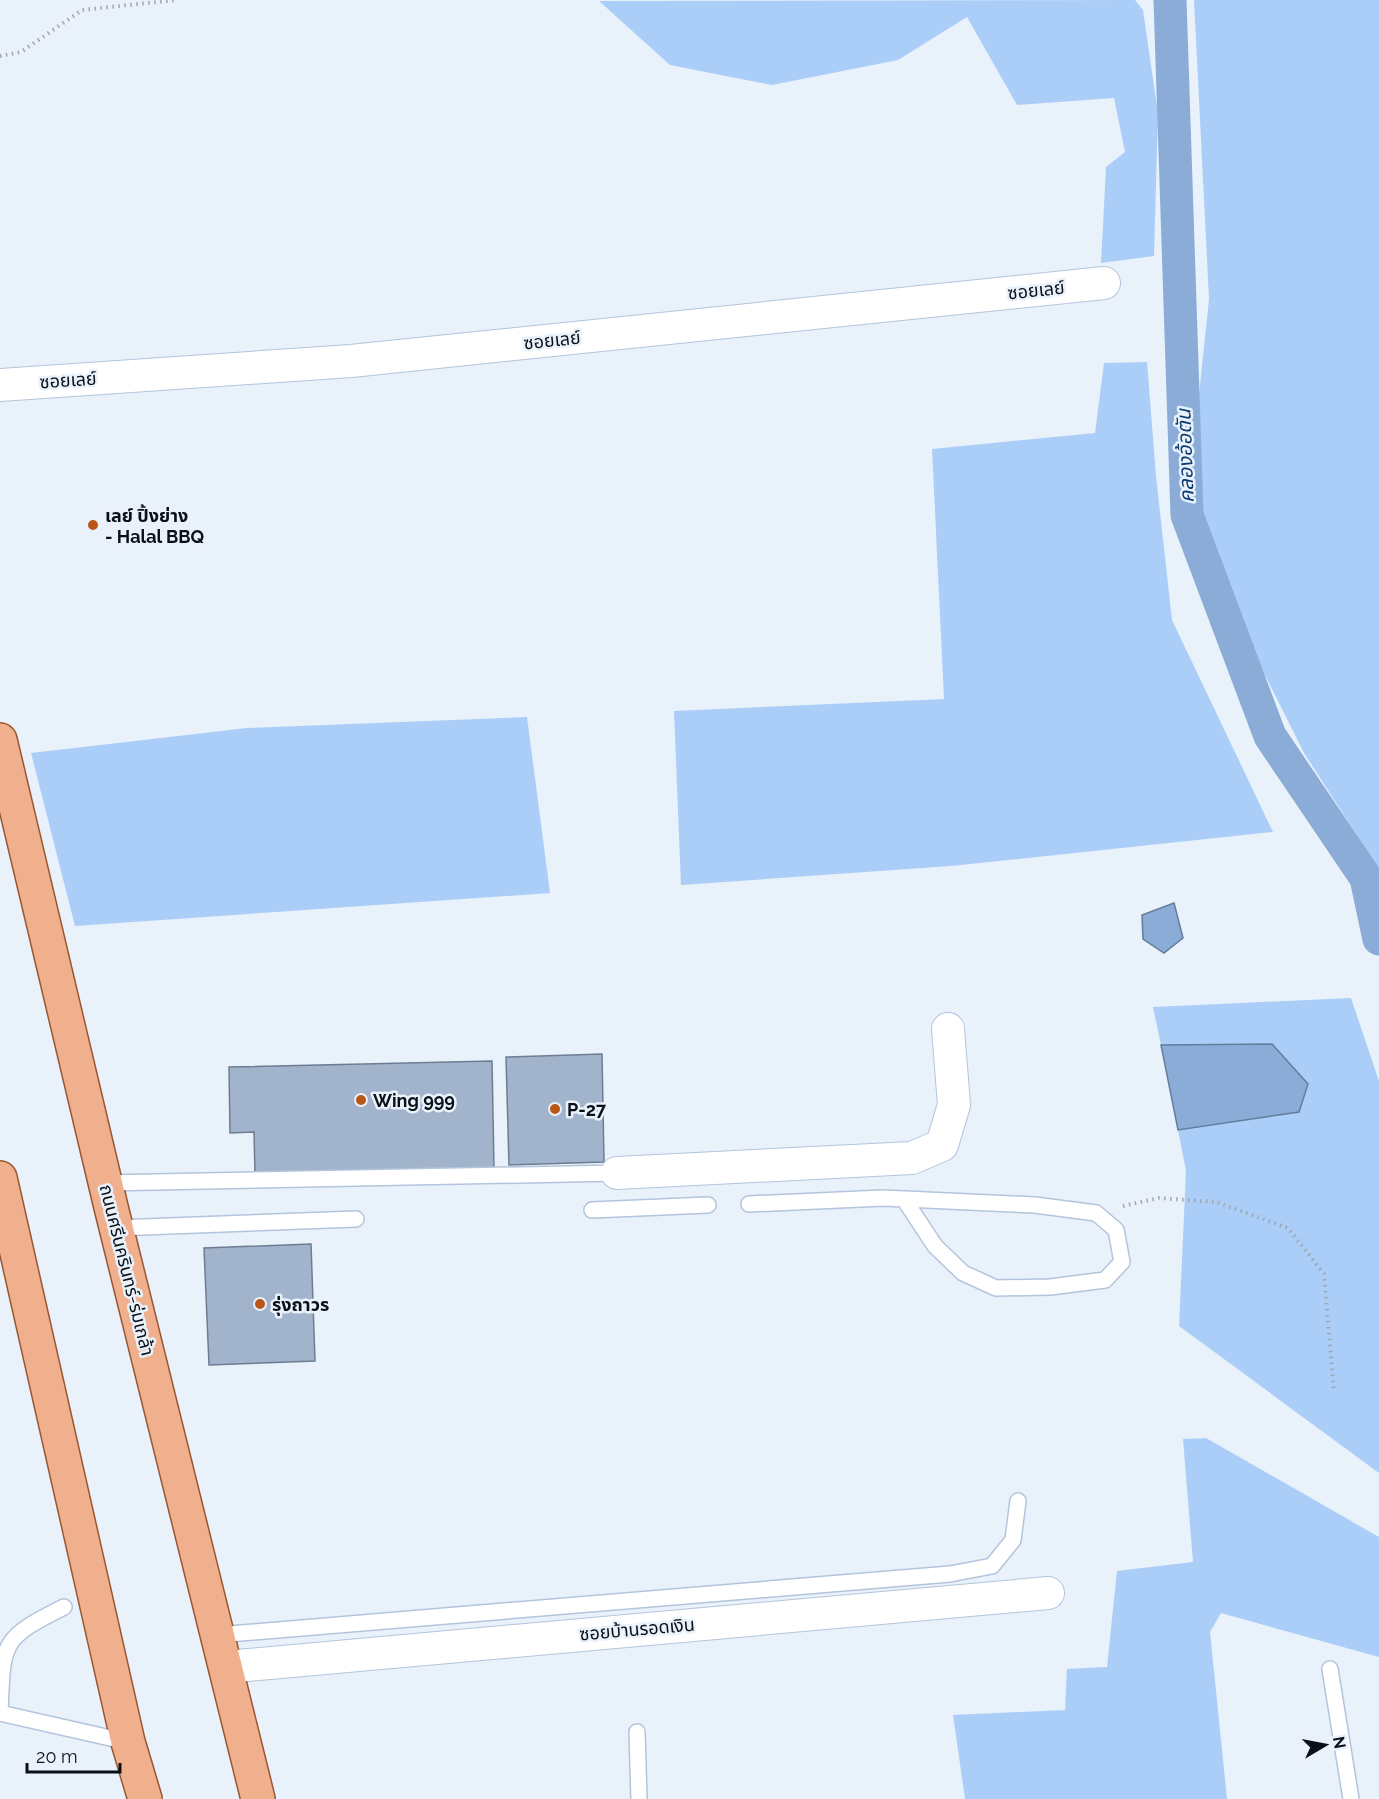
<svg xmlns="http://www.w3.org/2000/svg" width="1379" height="1799" viewBox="0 0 1379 1799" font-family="Raleway,'Noto Sans Thai',sans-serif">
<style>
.green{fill:#abcef9}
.water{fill:#8aacd7;stroke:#637d9d;stroke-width:1.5}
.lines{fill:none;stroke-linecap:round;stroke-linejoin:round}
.canal{stroke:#8aacd7;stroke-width:33}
.building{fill:#a2b4cb;stroke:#6c7d92;stroke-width:1.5}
.lane-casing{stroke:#b3c5dc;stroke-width:18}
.street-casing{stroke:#b3c5dc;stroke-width:34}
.primary-casing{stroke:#995632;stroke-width:36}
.path{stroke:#9fa7b0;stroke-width:4;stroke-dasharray:1.5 4.5;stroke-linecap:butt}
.lane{stroke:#fff;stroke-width:15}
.street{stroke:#fff;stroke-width:32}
.primary{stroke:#f0b08d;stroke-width:33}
.poi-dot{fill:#b85718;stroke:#e9f1fb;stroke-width:2}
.labels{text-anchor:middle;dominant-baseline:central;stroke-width:5;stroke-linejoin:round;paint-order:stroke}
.street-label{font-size:18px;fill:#091017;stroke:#e9f1fb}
.poi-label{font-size:18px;font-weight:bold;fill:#091017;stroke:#e9f1fb;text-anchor:start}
.water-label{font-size:20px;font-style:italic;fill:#0b3c71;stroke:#e9f1fb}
</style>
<rect width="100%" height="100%" fill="#e9f1fb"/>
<g class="green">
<path d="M1135,0L1143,10L1158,114L1154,256L1101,263L1106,167L1125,152L1114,98L1017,105L967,17L898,60L772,85L670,65L599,1Z"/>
<path d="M1194,0H1379V888L1371,857L1304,753L1241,627L1196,498V423L1209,299Z"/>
<path d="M1147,362L1156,476L1172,620L1273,832L951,866L681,885L674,711L944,699L932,449L1095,433L1104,363Z"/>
<path d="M527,717L550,893L75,926L31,753L247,728Z"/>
<path d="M1351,998L1379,1081V1473L1179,1326L1186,1171L1178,1130L1299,1112L1272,1044L1161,1045L1153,1007Z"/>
<path d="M1206,1438L1379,1537V1657L1221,1613L1210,1632L1227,1799H965L953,1715L1065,1710L1067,1669L1107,1667L1117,1571L1193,1562L1183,1439Z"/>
</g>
<g class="water">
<path d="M1174,903L1183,938L1164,953L1143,939L1142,915Z"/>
<path d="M1272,1044L1308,1084L1299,1112L1178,1130L1161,1045Z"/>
</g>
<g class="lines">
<path class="canal" d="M1170,0L1187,515L1270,736L1366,878L1379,939"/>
</g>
<g class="building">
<path d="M602,1054L604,1162L509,1165L506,1057Z"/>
<path d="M492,1061L494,1169L255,1175L254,1132L230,1133L229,1067Z"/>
<path d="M311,1244L315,1361L209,1365L204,1248Z"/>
</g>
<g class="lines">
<g class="lane-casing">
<g id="lane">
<path d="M105,1183L617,1173"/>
<path d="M749,1204L883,1198L1035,1205L1096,1213L1116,1230L1122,1262L1105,1280L1050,1287L996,1288L963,1273L935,1246L904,1199"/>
<path d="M592,1210L708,1205"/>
<path d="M116,1228L356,1219"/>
<path d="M217,1635L950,1574L992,1566L1013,1540L1018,1501"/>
<path d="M1330,1669L1351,1799"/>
<path d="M0,1713C3,1642 0,1639 64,1607"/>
<path d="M0,1713L128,1742"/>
<path d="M637,1732L639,1799"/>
</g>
</g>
<g class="street-casing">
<g id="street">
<path d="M0,385L351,361L1104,283"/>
<path d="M617,1173L912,1158L942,1145L954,1105L948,1029"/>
<path d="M226,1667L1048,1593"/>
</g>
</g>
<g class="primary-casing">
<g id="primary">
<path d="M0,740L111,1207L258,1799"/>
<path d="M0,1178L128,1742L145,1799"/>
</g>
</g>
<g class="path">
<path d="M0,56L21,52L82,10L176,0"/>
<path d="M1123,1206L1159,1198L1216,1202L1288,1228L1324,1274L1334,1392"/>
</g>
<use href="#lane" class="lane"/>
<use href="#street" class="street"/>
<use href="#primary" class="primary"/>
</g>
<g class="poi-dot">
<circle cx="93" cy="525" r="6"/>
<circle cx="361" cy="1100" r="6"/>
<circle cx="555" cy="1109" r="6"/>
<circle cx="260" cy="1304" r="6"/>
</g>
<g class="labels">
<g class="street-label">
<text transform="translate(1036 290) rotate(-6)">ซอยเลย์</text>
<text transform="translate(552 340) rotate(-6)">ซอยเลย์</text>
<text transform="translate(68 380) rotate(-4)">ซอยเลย์</text>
<text transform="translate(127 1270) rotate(76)">ถนนศรีนครินทร์-ร่มเกล้า</text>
<text transform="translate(637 1629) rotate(-5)">ซอยบ้านรอดเงิน</text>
</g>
<g class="poi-label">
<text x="105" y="515">เลย์ ปิ้งย่าง<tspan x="105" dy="21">- Halal BBQ</tspan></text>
<text x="373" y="1100">Wing 999</text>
<text x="567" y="1109">P-27</text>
<text x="272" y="1304">รุ่งถาวร</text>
</g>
<g class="water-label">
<text transform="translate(1185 456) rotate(-92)">คลองอ้อตัน</text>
</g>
</g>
<g transform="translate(1325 1745) rotate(80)" stroke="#e9f1fb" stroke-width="4.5" paint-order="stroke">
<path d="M0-4.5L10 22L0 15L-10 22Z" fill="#091017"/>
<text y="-9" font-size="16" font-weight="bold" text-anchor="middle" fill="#091017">N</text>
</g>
<path d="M27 1763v9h93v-9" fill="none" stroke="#091017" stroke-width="3"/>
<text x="36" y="1763" font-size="18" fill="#091017" stroke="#e9f1fb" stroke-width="4.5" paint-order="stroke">20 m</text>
</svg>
